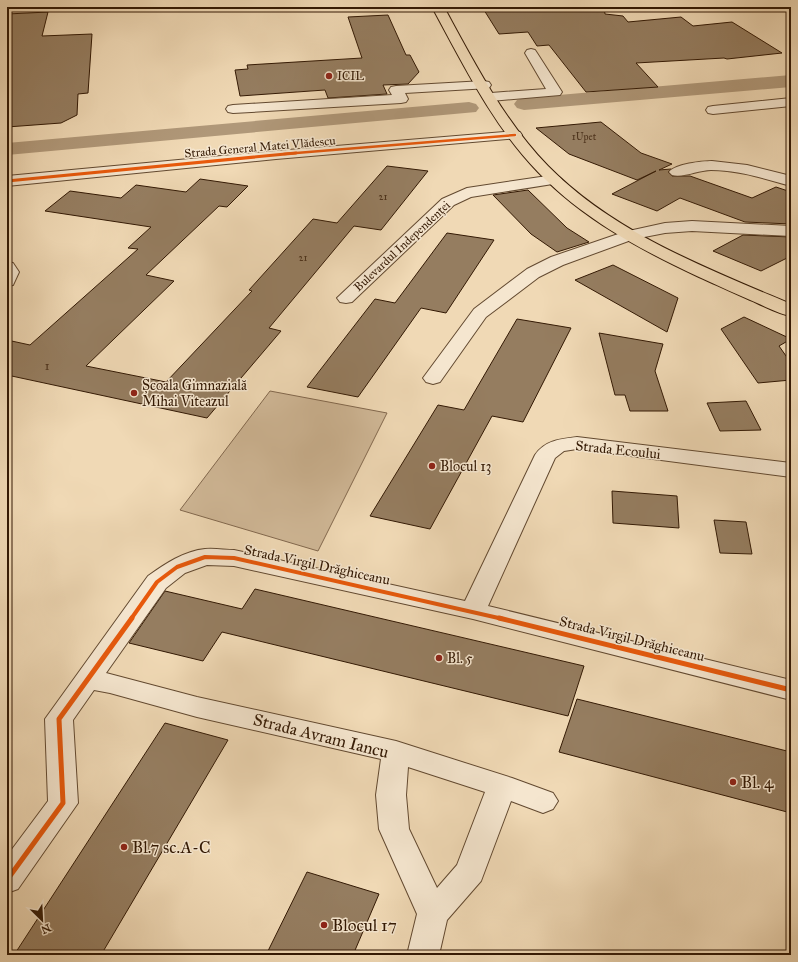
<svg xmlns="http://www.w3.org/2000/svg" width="798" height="962" viewBox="0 0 798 962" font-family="'IM FELL Great Primer',serif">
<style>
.green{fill:#d0b897;stroke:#82684e}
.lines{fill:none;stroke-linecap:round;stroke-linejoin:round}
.canal{fill:#b09879;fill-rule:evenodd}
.building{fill:#957d60;stroke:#331904}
.minor-casing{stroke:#624930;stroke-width:2}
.major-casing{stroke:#331904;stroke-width:2}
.minor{fill:#f5e6cf;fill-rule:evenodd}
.major{fill:#f0d9b5;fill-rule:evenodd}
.cycleway-far3-casing{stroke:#f5e6cf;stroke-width:4}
.cycleway-far2-casing{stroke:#f5e6cf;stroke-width:5}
.cycleway-far1-casing{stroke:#f5e6cf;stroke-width:6}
.cycleway-casing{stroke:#f5e6cf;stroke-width:8}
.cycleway-far3{stroke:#e8590c;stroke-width:2.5}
.cycleway-far2{stroke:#e8590c;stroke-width:3}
.cycleway-far1{stroke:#e8590c;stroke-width:4}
.cycleway{stroke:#e8590c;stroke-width:5}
.poi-dot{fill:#8f2418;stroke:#f5e6cf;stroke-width:1.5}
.labels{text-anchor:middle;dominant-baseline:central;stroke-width:3;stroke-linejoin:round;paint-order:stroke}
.far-number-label{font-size:10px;fill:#4c321b}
.far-poi-label{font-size:12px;fill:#331904;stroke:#f5e6cf;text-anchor:start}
.far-street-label{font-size:12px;fill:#331904;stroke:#f5e6cf}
.number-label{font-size:12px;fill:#4c321b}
.poi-label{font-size:14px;fill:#331904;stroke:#f5e6cf;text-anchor:start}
.street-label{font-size:14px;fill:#331904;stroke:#f5e6cf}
.near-street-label{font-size:17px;fill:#331904;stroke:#f5e6cf}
.near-poi-label{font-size:17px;fill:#331904;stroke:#f5e6cf;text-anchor:start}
</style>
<rect width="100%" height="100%" fill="#f0d9b5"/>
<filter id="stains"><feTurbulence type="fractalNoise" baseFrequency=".005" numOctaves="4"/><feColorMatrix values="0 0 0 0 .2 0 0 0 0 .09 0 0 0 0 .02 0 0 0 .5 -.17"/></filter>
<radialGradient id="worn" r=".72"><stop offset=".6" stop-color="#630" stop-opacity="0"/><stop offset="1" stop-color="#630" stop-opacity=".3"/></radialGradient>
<path class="green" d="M270,391L387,413L318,551L180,510Z"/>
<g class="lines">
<g class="canal">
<path d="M791,75V87L524,110L517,108L514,104L517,100L524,98Z"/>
<path d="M469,102L476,104L479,108L476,112L7,155V143Z"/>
</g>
</g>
<g class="building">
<path d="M528,7H604L605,14L623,16L628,22L681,17L693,26L732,22L782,53L727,59L724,58L636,63L658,87L586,92L549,45L537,46L528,32L499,34L484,10Z"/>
<path d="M48,12L42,36L92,34L88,93L78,94L77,115L61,123L7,127V14Z"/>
<path d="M388,15L406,55H410L419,72L408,84L383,85L387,94L328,98L325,90L240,96L235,70L248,69L247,65L362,58L348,17Z"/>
<path d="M601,122L641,153L672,164L659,170L671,169L668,172L672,176H690L752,198L776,187L791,192V224L745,222L680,198L657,211L612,194L656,171L637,180L569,154L536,128Z"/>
<path d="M387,166L428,171L381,230L354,226L269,328L281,331L207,418L7,375V340L30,345L138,249L128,248L151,227L45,211L70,191L121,198L136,185L186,192L200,179L248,186L227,207L219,206L146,275L174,281L86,366L166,382L252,291L249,290L313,219L337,223Z"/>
<path d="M528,190L567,228L589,242L557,252L531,234L493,195Z"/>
<path d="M447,233L494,240L446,313L421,308L358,397L307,387L375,299L395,303Z"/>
<path d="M743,235L791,237V256L761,271L713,251Z"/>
<path d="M613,265L678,298L667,332L575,280Z"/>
<path d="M744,317L791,339L779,346L791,363V380L758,383L721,329Z"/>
<path d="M517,319L571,328L523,422L492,416L430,529L370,516L438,405L464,410Z"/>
<path d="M599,333L663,344L655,371L668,411H630L625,395H615Z"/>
<path d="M746,401L761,430L720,431L707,403Z"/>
<path d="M612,491L677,496L679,528L613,523Z"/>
<path d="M714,520L746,522L752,554L720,553Z"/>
<path d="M255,589L584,666L568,716L222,632L203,661L129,643L165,591L242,609Z"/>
<path d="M577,699L791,752V813L559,752Z"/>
<path d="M165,723L228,740L101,955H14Z"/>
<path d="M307,872L379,894L353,955H266Z"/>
</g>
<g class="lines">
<g class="minor-casing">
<g id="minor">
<path d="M531,49L535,50L537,53L562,92L560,95L491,101L486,100L484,97L486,94L491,93L546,89L525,53L527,50Z"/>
<path d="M484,81L489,82L491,85L489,88L405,93L408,99L406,102L401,103L233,113L228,112L226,109L228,106L233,105L392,95L389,90L391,87L396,86Z"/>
<path d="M791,98V106L713,114L708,113L706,110L708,107L713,106Z"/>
<path d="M515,131L520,132L522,135L520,138L276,159L7,186V176L276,151Z"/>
<path d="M712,161L747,165L791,176V186C765,179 739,170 711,170C699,170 683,178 672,175L669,172C675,164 702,161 712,161Z"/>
<path d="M554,175L559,177L562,180L559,183L471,197L454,205L352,302L346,303L340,302L337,298L442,199L467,188Z"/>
<path d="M692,221L791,226V236L692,231L665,233L634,239L563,265L539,277L486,317L440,382L433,384L426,382L423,378L474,309L527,269L551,257L624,232L665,223Z"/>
<path d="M7,262L13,263L19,272L13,285L7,286Z"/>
<path d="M577,437L791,463V477L577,449L564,451L555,458L488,606L791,680V700L473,619L234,566L207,565L185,573L166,588L106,673L197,697L396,741L512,778L553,793L558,801L553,809L543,813L511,801L481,881L447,920L439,955H407L417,914L379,829L376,795L381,759L197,717L110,693L94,690L73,720L78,803L18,889L7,893V856L48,801L45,719L148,576C165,564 184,551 205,549C215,548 225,550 234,550L465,601L535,455C545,440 561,439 577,437ZM408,767L485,792L457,865L437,888L409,829L406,795Z"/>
</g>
</g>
<g class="major-casing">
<path id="major" d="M432,7H444C474,62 504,121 548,166C614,233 706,268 791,304V316C779,314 768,308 757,303C738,295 719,286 699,277C641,250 583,219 538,172C493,126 463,64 432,7Z"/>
</g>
<use href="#minor" class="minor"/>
<use href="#major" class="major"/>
<g class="cycleway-far3-casing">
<path id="cycleway-far3" d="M284,154L515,135"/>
</g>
<g class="cycleway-far2-casing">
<path id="cycleway-far2" d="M7,181L296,153"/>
</g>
<g class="cycleway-far1-casing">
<path id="cycleway-far1" d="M131,619L157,582L177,567L205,557L234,558L503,619"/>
</g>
<g class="cycleway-casing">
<g id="cycleway">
<path d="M499,618L791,690"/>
<path d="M7,880L63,803L59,719L132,618"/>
</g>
</g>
<use href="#cycleway-far3" class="cycleway-far3"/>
<use href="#cycleway-far2" class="cycleway-far2"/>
<use href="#cycleway-far1" class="cycleway-far1"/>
<use href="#cycleway" class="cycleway"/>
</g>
<g class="poi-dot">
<circle cx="329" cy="76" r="4"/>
<circle cx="134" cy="393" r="4"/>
<circle cx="432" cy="466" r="4"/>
<circle cx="439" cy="658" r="4"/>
<circle cx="733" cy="782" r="4"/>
<circle cx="124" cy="847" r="4"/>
<circle cx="324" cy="925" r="4"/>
</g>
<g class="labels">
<g class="far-number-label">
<text x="584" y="137">1Upet</text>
<text x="383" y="197">21</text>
<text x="303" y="258">21</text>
</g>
<g class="far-poi-label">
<text x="337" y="76">ICIL</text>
</g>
<g class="far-street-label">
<text transform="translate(260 147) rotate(-5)">Strada General Matei Vlădescu</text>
<text transform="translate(402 246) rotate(-43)">Bulevardul Independenței</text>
</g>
<g class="number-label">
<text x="47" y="366">1</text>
</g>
<g class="poi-label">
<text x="142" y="385">Școala Gimnazială<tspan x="142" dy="16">Mihai Viteazul</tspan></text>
<text x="440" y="466">Blocul 13</text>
<text x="447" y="658">Bl. 5</text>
</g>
<g class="street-label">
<text transform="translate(618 450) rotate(6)">Strada Ecoului</text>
<text transform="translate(317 565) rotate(12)">Strada Virgil Drăghiceanu</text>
<text transform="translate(632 639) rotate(14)">Strada Virgil Drăghiceanu</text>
</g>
<g class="near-street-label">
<text transform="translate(321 736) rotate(14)">Strada Avram Iancu</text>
</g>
<g class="near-poi-label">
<text x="741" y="782">Bl. 4</text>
<text x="132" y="847">Bl.7 sc.A-C</text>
<text x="332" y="925">Blocul 17</text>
</g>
</g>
<rect width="798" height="962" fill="none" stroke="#f0d9b5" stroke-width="24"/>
<rect x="8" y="8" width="782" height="946" fill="none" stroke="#331904" stroke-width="2"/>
<rect x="12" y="12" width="774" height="938" fill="none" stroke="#331904"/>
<g transform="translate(42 920) rotate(156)" stroke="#f5e6cf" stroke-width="3" paint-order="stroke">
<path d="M0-3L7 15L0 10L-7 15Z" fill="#331904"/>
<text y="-6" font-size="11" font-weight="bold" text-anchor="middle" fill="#331904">N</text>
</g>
<rect width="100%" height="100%" filter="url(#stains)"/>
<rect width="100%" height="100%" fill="url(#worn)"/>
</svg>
